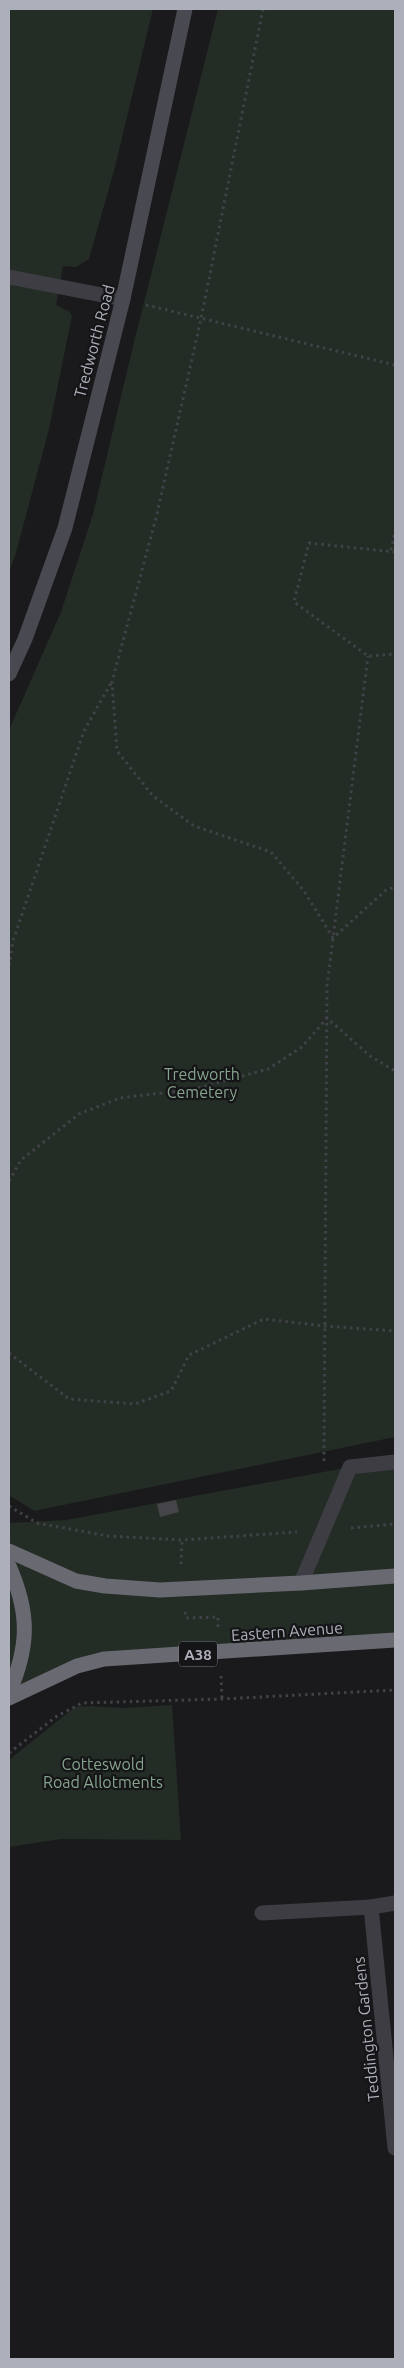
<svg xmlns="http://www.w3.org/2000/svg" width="404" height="2368" viewBox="0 0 404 2368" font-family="Ubuntu,sans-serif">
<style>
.green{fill:#242c26}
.building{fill:#454449}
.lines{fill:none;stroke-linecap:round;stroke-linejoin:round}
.path{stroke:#414248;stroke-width:3;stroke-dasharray:2.5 4;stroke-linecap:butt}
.lane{stroke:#3d3d43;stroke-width:15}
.street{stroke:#3d3d43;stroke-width:15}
.secondary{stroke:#494a51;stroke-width:15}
.highway{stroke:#686971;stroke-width:15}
.labels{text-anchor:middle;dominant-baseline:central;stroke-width:4.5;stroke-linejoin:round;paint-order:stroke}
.shield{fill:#151517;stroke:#7f8189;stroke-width:1}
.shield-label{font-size:15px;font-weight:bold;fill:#adafba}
.street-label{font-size:16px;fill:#adafba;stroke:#151517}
.park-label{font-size:16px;fill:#86a48d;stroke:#151517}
</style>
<rect width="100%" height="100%" fill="#1a1a1c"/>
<g class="green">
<path d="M9,9H153L115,167L89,259L76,267L63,266L56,305L70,312L72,316L49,429L16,553L9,572Z"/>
<path d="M218,9H395V1437L34,1511L9,1495V730L61,612L93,514L134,342Z"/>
<path d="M395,1462V1640L104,1659L9,1698V1523L66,1520L350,1467Z"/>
<path d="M172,1705L181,1840L61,1839L9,1847V1760L75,1707L90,1706L123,1708Z"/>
</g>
<path class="building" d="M176,1500L179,1512L160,1517L157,1504Z"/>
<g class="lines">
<g class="path">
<path d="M263,9L201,319L156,518L112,682L117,751L153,796L194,826L271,852L304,891L333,938L386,890L395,887"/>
<path d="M146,305L395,365"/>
<path d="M391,550L395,532"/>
<path d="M395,552L309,543L294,602L368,656L395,654"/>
<path d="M9,966L13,941L84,731L111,683"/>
<path d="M9,1181L21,1160L79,1114L120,1098L195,1089L268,1069L302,1047L327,1018L370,1056L395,1071"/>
<path d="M9,1353L69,1399L135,1404L171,1391L189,1355L264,1319L325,1326L395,1331"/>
<path d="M324,1461L327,986L368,656"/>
<path d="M9,1506L37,1523L108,1536L182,1540L297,1532"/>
<path d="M351,1528L395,1524"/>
<path d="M181,1564L182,1540"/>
<path d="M185,1612L186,1618L218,1617V1627"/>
<path d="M221,1676L222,1699"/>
<path d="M9,1753L57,1716L82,1703L222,1699L395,1690"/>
</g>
<path class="lane" d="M9,277L123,299"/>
<g class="street">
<path d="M301,1583L350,1467L395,1462"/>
<path d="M395,1903L371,1907L395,2148"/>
<path d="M262,1913L371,1907"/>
</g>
<path class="secondary" d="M9,674L25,639L65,528L123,299L185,9"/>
<g class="highway">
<path d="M9,1551L76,1581L105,1586L160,1590L301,1583L395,1576"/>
<path d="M9,1566C30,1614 29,1646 9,1693"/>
<path d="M9,1698L77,1666L104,1659L395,1640"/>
</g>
</g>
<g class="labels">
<rect class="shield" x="179" y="1641.5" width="38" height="25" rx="4"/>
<g class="shield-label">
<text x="198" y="1654">A38</text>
</g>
<g class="street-label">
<text transform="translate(94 341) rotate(-75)">Tredworth Road</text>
<text transform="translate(287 1631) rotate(-4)">Eastern Avenue</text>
<text transform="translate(366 2029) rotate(-96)">Teddington Gardens</text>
</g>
<g class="park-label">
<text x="202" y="1074">Tredworth<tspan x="202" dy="18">Cemetery</tspan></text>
<text x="103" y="1764">Cotteswold<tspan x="103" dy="18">Road Allotments</tspan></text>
</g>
</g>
<rect width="404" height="2368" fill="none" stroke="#adafba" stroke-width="20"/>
</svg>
